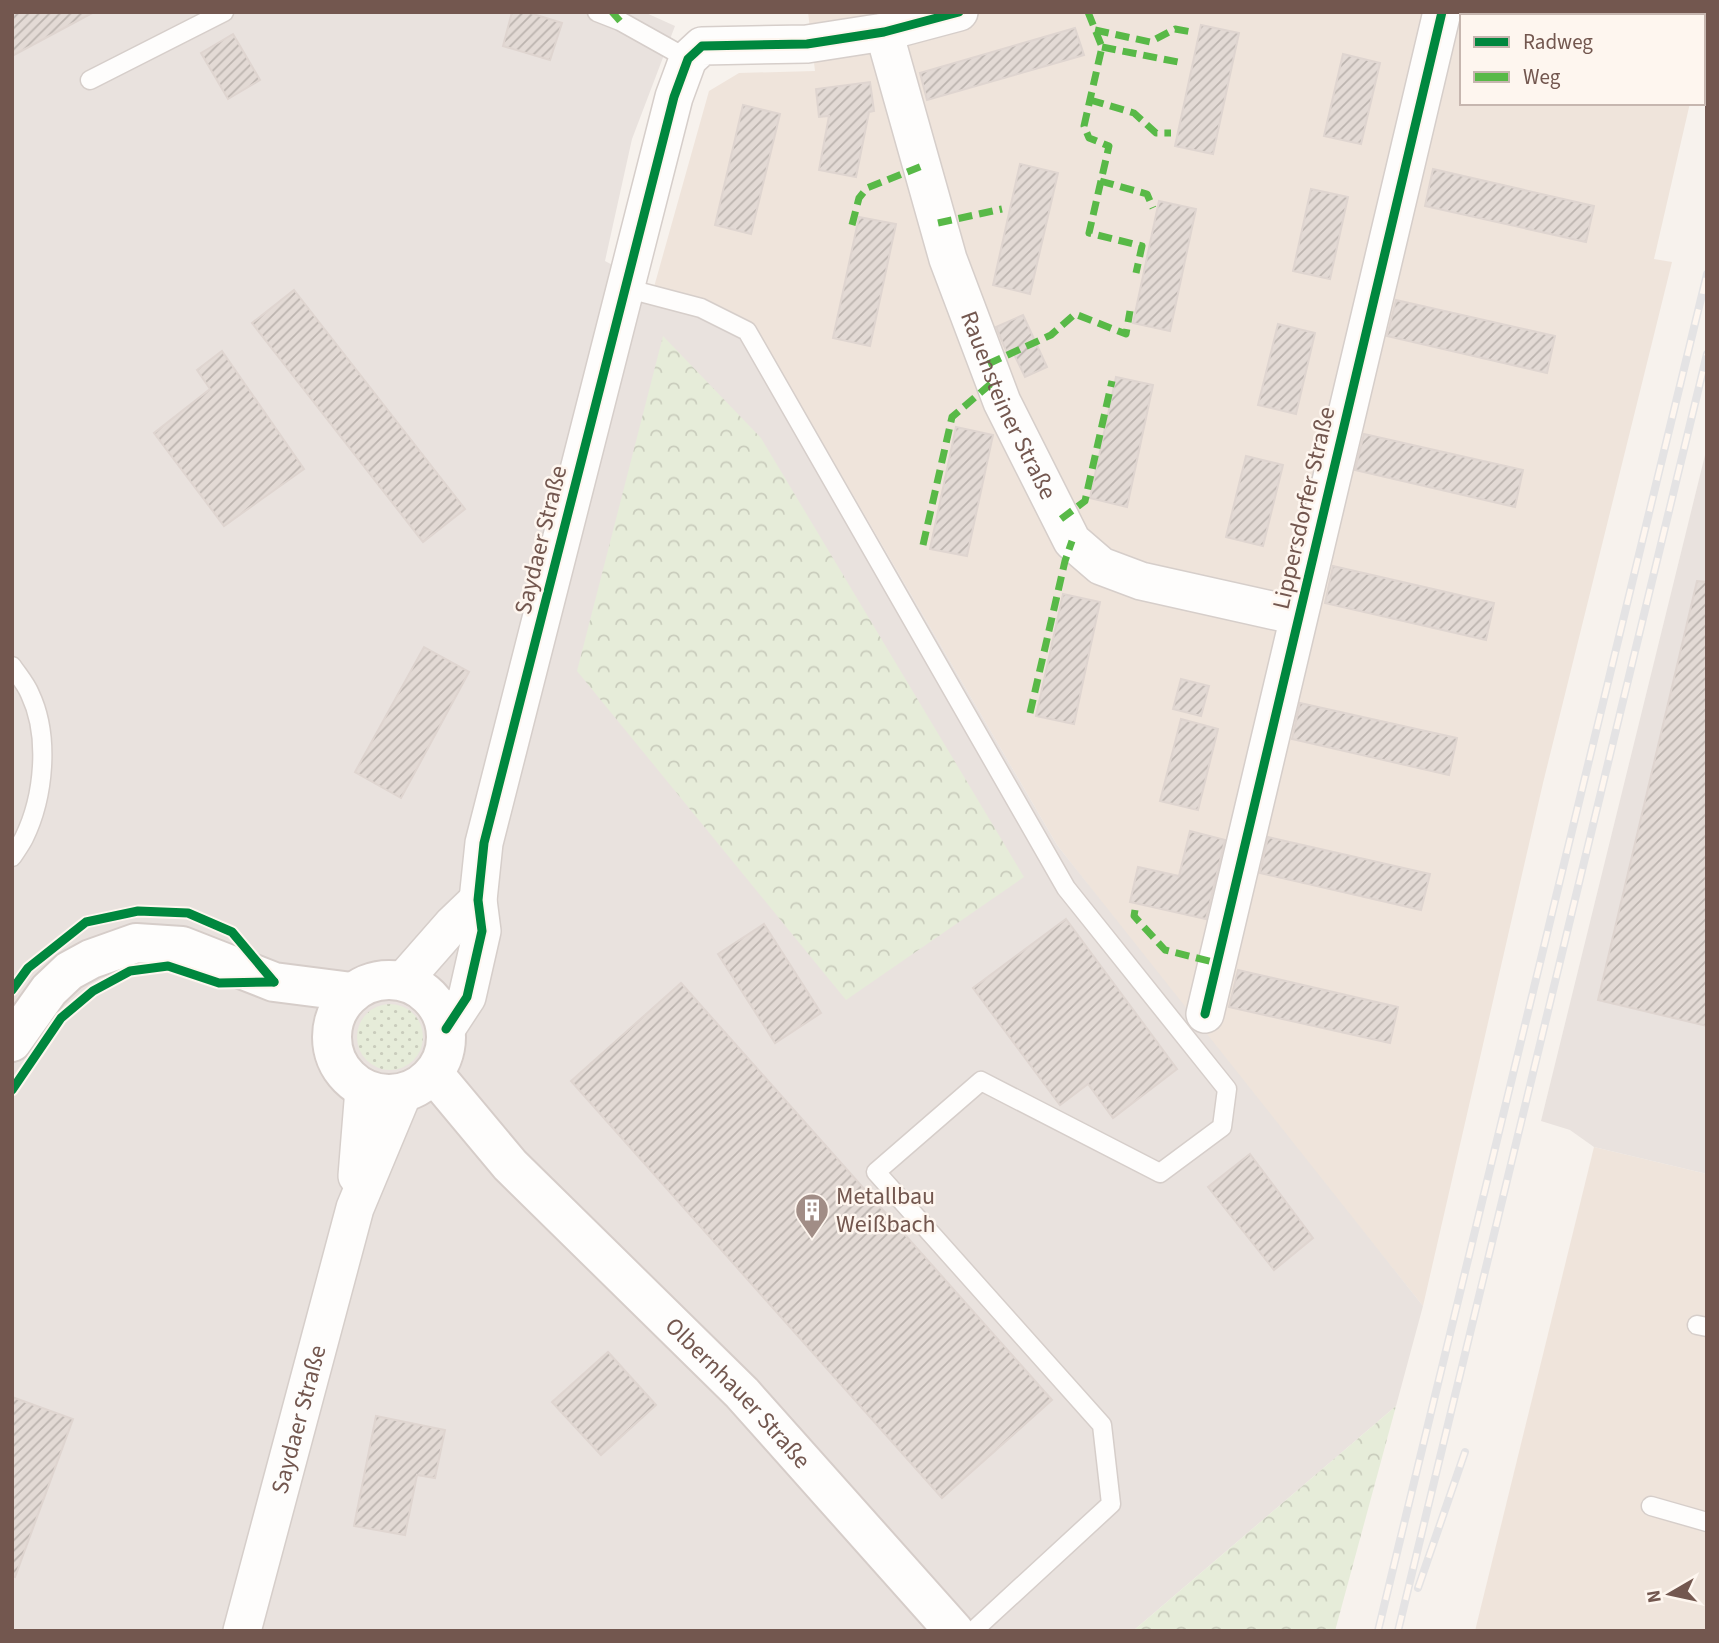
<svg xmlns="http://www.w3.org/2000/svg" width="1719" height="1643" viewBox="0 0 1719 1643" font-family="'Source Sans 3',sans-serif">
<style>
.residential{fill:#efe4db}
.industrial{fill:#e9e2de}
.grass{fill:url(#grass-dots)}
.forest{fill:url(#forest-crowns)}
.building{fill:url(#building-hatch);stroke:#dfd5d0;stroke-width:2}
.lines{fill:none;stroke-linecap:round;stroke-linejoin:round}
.lane-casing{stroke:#d6ceca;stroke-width:21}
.street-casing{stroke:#d6ceca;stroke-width:40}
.secondary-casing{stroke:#d6cdc9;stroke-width:42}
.lane{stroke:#fefdfc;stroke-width:18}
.street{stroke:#fefdfc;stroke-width:37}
.secondary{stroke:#fefdfc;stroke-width:38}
.rail-casing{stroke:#e4e3e4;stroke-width:8}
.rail{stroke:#fef6ef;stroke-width:5;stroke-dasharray:16;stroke-linecap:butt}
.quiet{stroke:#58b947;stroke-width:7;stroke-dasharray:14 7;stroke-linecap:butt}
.cycleway-casing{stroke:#fef6ef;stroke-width:13}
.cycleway{stroke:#00873e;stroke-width:9}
.labels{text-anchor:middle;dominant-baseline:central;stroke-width:5;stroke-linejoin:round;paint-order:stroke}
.street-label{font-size:24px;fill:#73574f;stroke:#fef6ef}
.poi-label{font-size:24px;fill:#73574f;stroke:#fef6ef;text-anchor:start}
</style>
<defs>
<pattern id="grass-dots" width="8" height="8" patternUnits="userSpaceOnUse" patternTransform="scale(1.75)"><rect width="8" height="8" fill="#e6ecd9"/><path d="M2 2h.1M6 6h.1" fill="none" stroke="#c9ccbc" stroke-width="1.8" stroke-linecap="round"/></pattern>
<pattern id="forest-crowns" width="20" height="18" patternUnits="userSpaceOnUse" patternTransform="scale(1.75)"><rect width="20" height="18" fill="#e6ecd9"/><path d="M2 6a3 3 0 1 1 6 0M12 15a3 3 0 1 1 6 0" fill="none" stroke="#c9ccbc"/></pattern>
<pattern id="building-hatch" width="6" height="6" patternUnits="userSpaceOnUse" patternTransform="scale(1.75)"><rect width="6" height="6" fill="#e3dad5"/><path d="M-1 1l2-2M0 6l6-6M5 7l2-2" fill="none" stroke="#bcb4af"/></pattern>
</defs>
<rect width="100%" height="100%" fill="#f7f2ed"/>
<g class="residential">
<path d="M808,12H1707V30L1703,45V16H1462V103H1690L1654,259L1672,262L1543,783L1423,1306L1215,1047L1057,845L773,358L654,287L709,91L739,73L815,71Z"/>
<path d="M1594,1147L1707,1174V1631H1475Z"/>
</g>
<g class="industrial">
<path d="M12,12H644L675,26L632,139L605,261L654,287L773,358L1057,845L1423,1306L1396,1406L1133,1631H12Z"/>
<path d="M1707,447V1174L1594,1147L1570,1130L1541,1121Z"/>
</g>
<circle class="grass" cx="390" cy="1037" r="33"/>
<g class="forest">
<path d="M663,336L761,438L1024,877L846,1000L577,671Z"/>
<path d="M1396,1406L1335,1631H1133Z"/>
</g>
<g class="building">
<path d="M12,12H94L12,56Z"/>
<path d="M512,12H527L562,23L550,60L503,46Z"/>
<path d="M1201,25L1239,33L1213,154L1175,146Z"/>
<path d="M1075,28L1084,55L927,100L920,73Z"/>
<path d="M233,34L260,80L228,99L201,53Z"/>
<path d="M1343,54L1380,63L1361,144L1324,136Z"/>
<path d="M870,82L874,111L869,112L856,177L819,170L829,116L819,117L816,89Z"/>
<path d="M743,105L780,114L751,234L715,225Z"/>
<path d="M1020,164L1058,173L1030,294L993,285Z"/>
<path d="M1433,169L1594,206L1586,242L1425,206Z"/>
<path d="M1311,189L1348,197L1330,279L1293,271Z"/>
<path d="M1159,201L1196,209L1170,331L1133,323Z"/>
<path d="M859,217L896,224L870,346L833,338Z"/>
<path d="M294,290L465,509L423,542L252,323Z"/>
<path d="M1396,300L1555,336L1547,373L1387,336Z"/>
<path d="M1023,315L1047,367L1025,377L1012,350L1007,353L996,327Z"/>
<path d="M1278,324L1315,333L1296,414L1258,405Z"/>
<path d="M222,351L304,469L224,526L154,433L210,389L197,370Z"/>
<path d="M1116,377L1153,385L1127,507L1090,498Z"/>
<path d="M956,427L993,435L967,556L930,549Z"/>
<path d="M1364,434L1523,470L1515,507L1355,470Z"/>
<path d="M1246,456L1283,465L1263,546L1226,537Z"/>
<path d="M1333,566L1494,603L1486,640L1325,603Z"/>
<path d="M1697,581L1707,582V1026L1598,1000Z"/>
<path d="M1063,594L1100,602L1074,724L1036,716Z"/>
<path d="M424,647L469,672L401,798L355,772Z"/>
<path d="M1181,679L1209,686L1201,716L1173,709Z"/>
<path d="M1300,703L1457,738L1449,775L1292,739Z"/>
<path d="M1181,719L1218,729L1198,810L1160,801Z"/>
<path d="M1190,831L1225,840L1206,919L1130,902L1138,867L1179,876Z"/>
<path d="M1268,837L1430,874L1421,910L1260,873Z"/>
<path d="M1066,919L1177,1069L1113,1118L1088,1084L1060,1105L973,988Z"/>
<path d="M764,924L821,1013L775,1043L718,954Z"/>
<path d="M1238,970L1398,1007L1390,1043L1229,1007Z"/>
<path d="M681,983L1052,1400L942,1498L571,1081Z"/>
<path d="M1250,1154L1313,1238L1274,1270L1208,1187Z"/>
<path d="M608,1352L656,1405L601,1455L552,1402Z"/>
<path d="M12,1397L73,1419L15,1577L12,1576Z"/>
<path d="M376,1416L445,1430L435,1478L417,1475L405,1535L354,1526Z"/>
</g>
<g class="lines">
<g class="lane-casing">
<g id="lane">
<path d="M597,12L620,21L688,59"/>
<path d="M90,80L224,12"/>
<path d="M625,288L701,308L747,331L1066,888L1227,1089L1222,1127L1160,1173L981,1081L876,1172L1102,1425L1111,1504L973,1631"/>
<path d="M12,666C18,675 26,684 30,694C50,736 44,797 24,838C21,844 16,851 12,857"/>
<path d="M1697,1325L1707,1327"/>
<path d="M1651,1506L1707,1522"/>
</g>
</g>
<g class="street-casing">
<g id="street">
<path id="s1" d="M884,32L948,259L1002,402L1072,541L1101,566L1141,581L1298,616"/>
<path d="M403,981L453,924L478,900"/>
<path d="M1205,1014L1442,12"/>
<path d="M446,1029L467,997L482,931L478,900L484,843L674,97L688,59L702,46L807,44L884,32L959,12"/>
<path d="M357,1176L364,1089"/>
<path id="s2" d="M242,1631L355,1208L403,1093"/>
</g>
</g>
<g class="secondary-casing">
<g id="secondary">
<circle cx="389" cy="1037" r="57"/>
<path d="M12,1042L49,990L69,971L91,959L136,943L182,946L274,982L352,992"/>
<path id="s3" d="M434,1074L510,1165L742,1393L954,1631"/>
</g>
</g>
<use href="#lane" class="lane"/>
<use href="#street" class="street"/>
<use href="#secondary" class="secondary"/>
<g class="rail-casing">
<g id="rail">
<path d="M1418,1588L1465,1452"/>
<path d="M1378,1631L1707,274"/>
<path d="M1398,1631L1707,354"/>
</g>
</g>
<use href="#rail" class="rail"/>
<g class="quiet">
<path d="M612,12L620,21"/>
<path d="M1088,12L1102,47L1084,126L1089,138L1109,146L1089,233L1142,246L1136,273"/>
<path d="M1095,30L1150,42L1175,29L1192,32"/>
<path d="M1102,47L1183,63"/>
<path d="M1090,100L1134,113L1156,133H1171"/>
<path d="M1100,181L1147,194L1153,208"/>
<path d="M938,223L1002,209"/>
<path d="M852,225L859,198L867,188L922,166"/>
<path d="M988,364L1051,335L1075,314L1126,334L1130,311"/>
<path d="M1061,519L1085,501L1112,381"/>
<path d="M923,545L952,417L994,381"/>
<path d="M1030,713L1065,561L1072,541"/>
<path d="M1135,910L1134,916L1165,950L1217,963"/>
</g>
<g class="cycleway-casing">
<g id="cycleway">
<path d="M12,990L28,968L86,922L138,911L188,913L232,932L274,982"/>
<path d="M1205,1014L1442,12"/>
<path d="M446,1029L467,997L482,931L478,900L484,843L674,97L688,59L702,46L807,44L884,32L959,12"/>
<path d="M12,1090L61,1018L93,991L130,971L168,966L219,983L274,982"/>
</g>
</g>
<use href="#cycleway" class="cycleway"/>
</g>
<defs>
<g id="building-pin" transform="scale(1.75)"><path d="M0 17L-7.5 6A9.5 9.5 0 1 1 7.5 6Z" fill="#a18d86" stroke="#fef6ef"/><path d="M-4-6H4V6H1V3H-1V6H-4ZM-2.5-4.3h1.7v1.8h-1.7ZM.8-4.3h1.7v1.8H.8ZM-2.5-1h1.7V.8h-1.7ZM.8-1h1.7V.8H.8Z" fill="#fff"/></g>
</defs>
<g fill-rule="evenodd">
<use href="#building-pin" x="812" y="1210"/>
</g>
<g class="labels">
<g class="street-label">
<text stroke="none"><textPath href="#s1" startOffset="394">Rauensteiner Straße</textPath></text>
<text transform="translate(1304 508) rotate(-77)">Lippersdorfer Straße</text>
<text transform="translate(541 540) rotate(-76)">Saydaer Straße</text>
<text stroke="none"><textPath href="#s3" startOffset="441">Olbernhauer Straße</textPath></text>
<text stroke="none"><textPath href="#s2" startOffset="219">Saydaer Straße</textPath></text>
</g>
<g class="poi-label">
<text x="836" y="1196">Metallbau<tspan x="836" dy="28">Weißbach</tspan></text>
</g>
</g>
<rect width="1719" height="1643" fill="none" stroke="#73574f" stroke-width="28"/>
<rect x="1460" y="14" width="245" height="91" fill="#fef6ef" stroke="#c6b6af" stroke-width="2"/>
<rect x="1474" y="37" width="35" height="10" fill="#00873e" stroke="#c6b6af" stroke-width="2"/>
<text x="1523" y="49" font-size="21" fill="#73574f">Radweg</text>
<rect x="1474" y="72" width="35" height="10" fill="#58b947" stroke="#c6b6af" stroke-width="2"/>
<text x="1523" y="84" font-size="21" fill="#73574f">Weg</text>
<g transform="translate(1670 1594) rotate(261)" stroke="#fef6ef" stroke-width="5" paint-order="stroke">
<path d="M0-5L12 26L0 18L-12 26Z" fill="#73574f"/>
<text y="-10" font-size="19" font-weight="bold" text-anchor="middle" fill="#73574f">N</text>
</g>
</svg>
